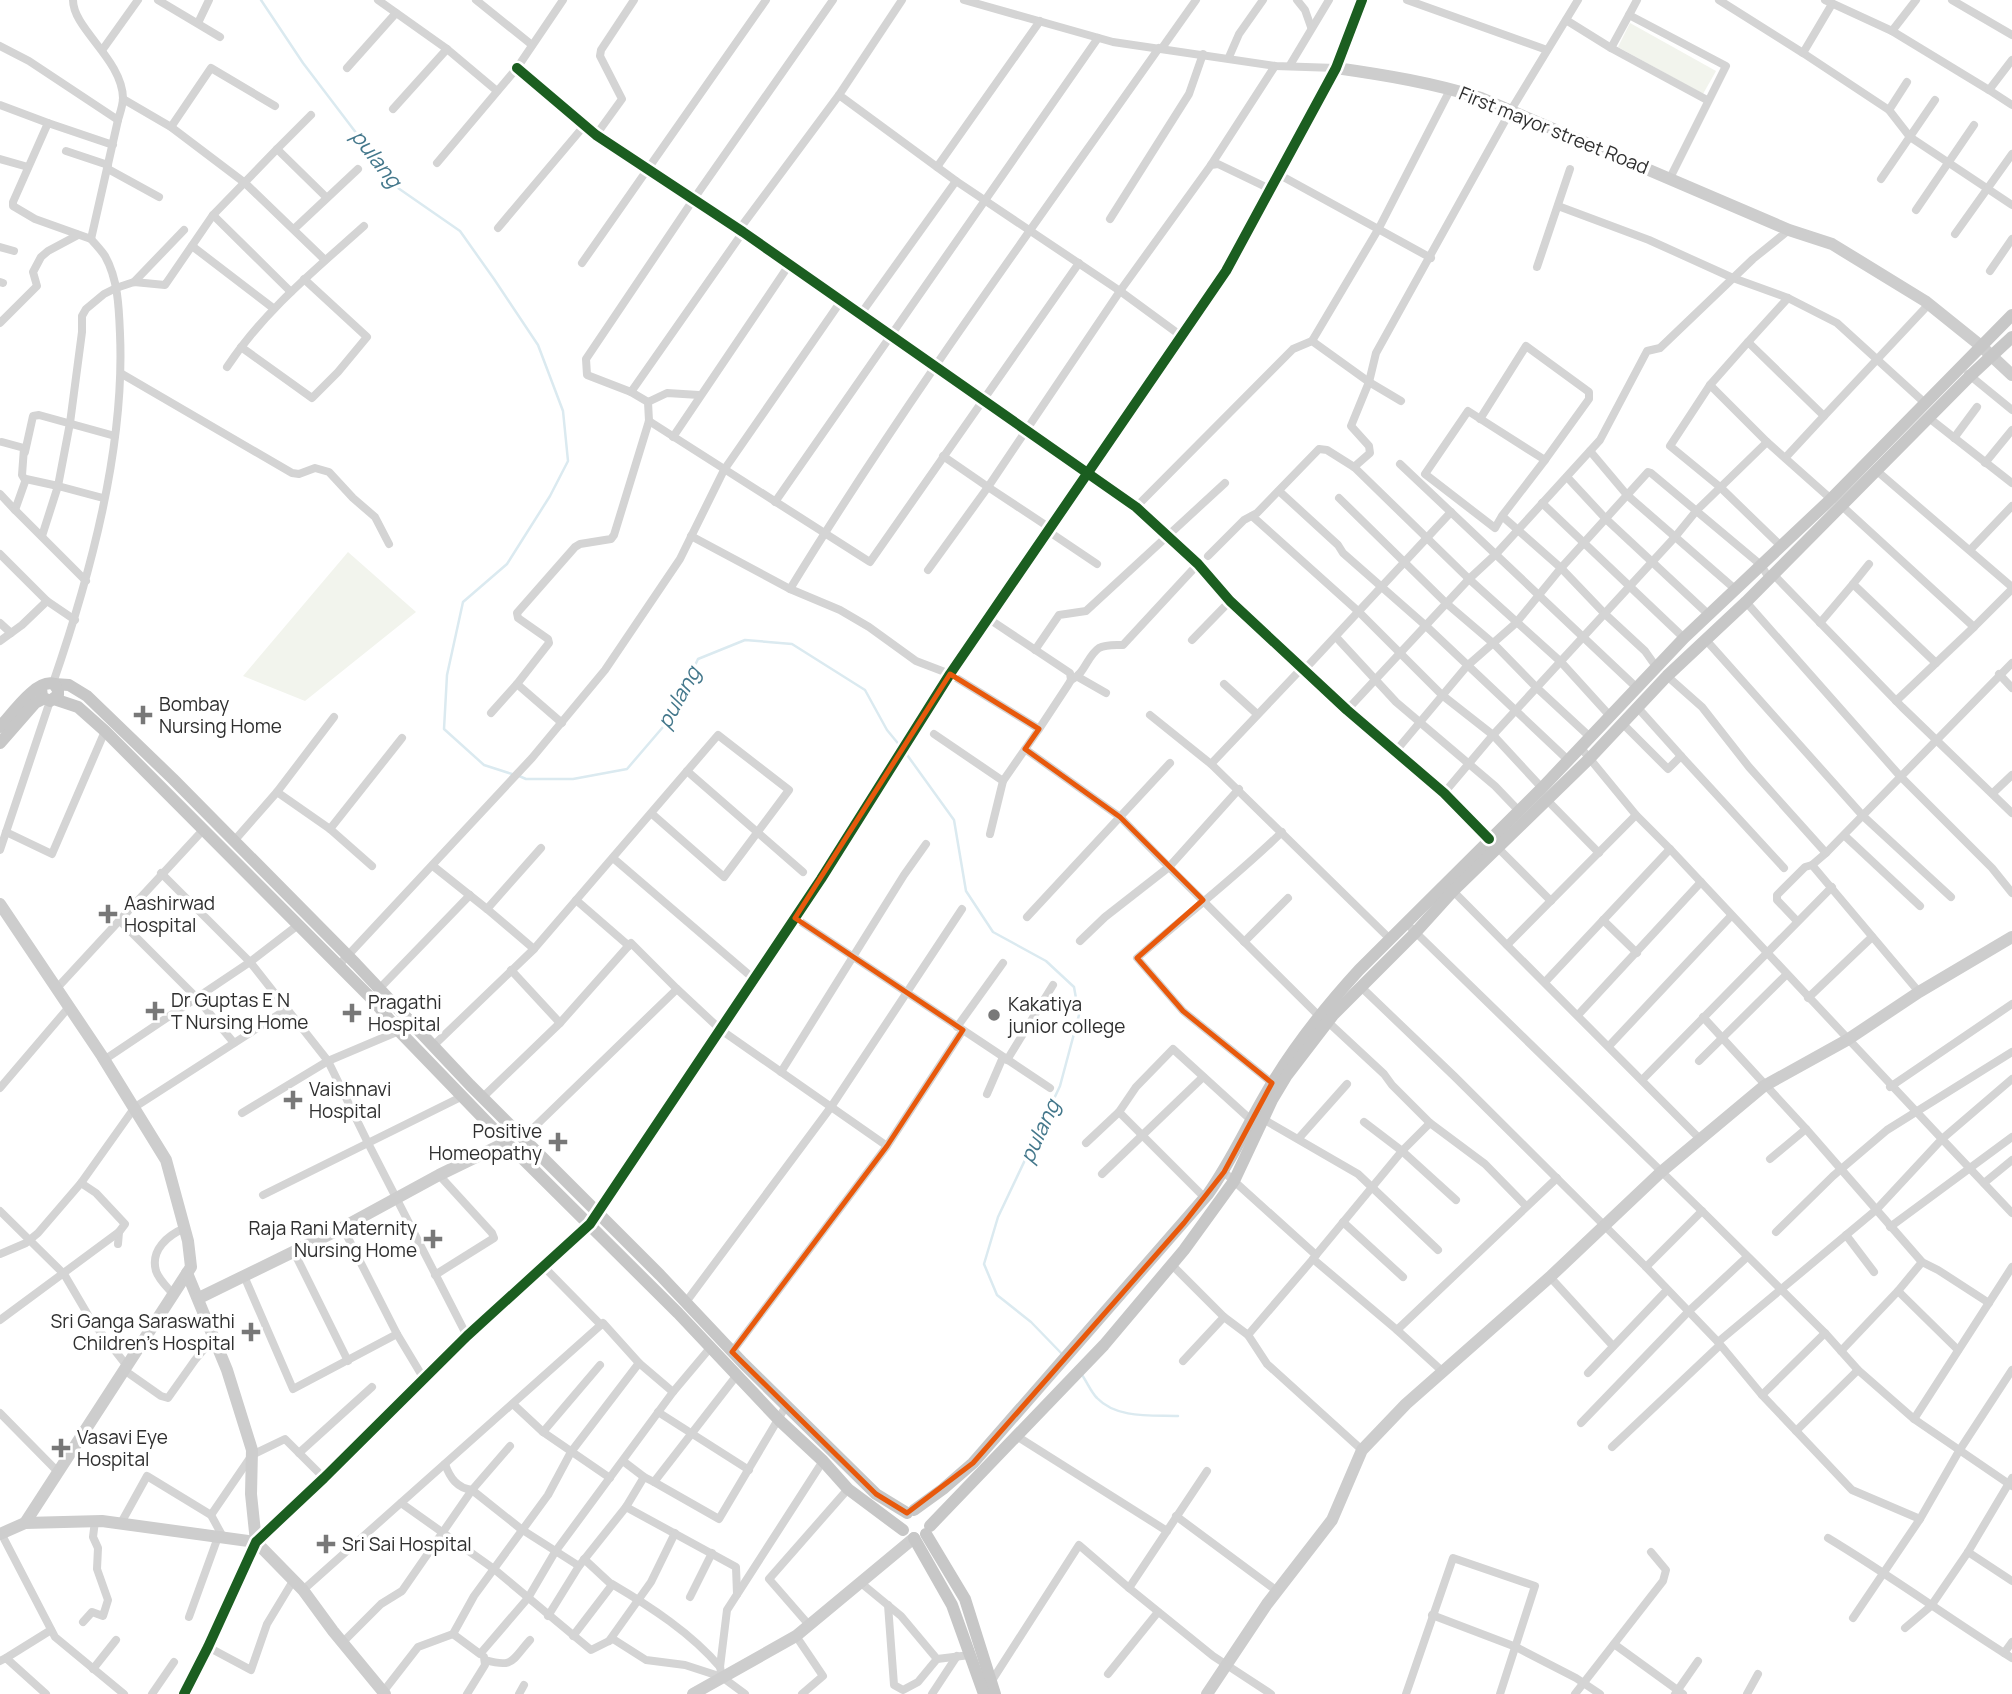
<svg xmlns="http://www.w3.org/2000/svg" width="2012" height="1694" viewBox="0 0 2012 1694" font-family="Manrope,sans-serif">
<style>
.green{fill:#f2f4ed}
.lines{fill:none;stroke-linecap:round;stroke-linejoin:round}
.stream{stroke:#dbeaf0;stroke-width:2.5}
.street{stroke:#d4d4d4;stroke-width:8}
.secondary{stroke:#cdcdcd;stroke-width:12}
.primary{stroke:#c7c7c7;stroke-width:12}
.cycleway-casing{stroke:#fff;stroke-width:15}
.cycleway{stroke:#1b5e20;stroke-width:10}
.marked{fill:none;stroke:#e8590c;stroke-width:5;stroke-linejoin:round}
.poi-dot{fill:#787878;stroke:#fff;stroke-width:2.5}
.labels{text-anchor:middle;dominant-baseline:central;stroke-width:7;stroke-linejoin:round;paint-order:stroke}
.street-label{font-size:19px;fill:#2f2f2f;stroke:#fff}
.poi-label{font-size:19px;fill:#2f2f2f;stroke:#fff;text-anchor:start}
.water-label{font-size:21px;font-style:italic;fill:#43778b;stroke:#fff}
</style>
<rect width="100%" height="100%" fill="#fff"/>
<g class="green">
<path d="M1630,23L1716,71L1703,94L1618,47Z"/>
<path d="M348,552L416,612L305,701L243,676Z"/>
</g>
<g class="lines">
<g class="stream">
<path d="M261,0L303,63L398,188L460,231L494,279L538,345L563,411L568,461L550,496L507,564L463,602L447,675L444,729L484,765L512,774"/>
<path d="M905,752L954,820L966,891L993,932L1046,961L1074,987L1079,1015L1060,1086L998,1217L984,1264L997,1295L1031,1322L1063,1355"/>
<path d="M519,776L526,779H573L627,769L669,720L698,659L745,640L792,644L865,690L887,730L901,747"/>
<path d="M1082,1375C1087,1382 1091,1392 1097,1398C1117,1419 1152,1415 1178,1416"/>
</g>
<g class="street">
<path d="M158,0L220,37"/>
<path d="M378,0L447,49L497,91"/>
<path d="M476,0L532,45"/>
<path d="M964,0L1113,42L1275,66L1336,68L1362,0"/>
<path d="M1297,0L1305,10L1311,27"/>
<path d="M1407,0L1547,50"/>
<path d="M1637,0L1629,15L1726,66L1670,178"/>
<path d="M1719,0L1803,53"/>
<path d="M1825,0L1892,31L1989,90"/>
<path d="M1952,0L2012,35"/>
<path d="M1832,4L1803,53L1889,110L1910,137L2012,205"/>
<path d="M1629,15L1611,48L1707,100"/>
<path d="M1566,20L1611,48"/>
<path d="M198,23L209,0"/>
<path d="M1892,31L1916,0"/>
<path d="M0,46L29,61L118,120C120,113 123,105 123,98C122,59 73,29 73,0"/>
<path d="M1162,48L1196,0"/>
<path d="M103,49L138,0"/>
<path d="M1229,57L1239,34L1263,0"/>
<path d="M2012,60L1989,90L2012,105"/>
<path d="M1290,65L1329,0"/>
<path d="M347,68L396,13"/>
<path d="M517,68L596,135L743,232L1136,507L1198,564L1230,601L1347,710L1444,793L1489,839"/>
<path d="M123,99L171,127L245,183L325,260"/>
<path d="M0,105L48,123"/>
<path d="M393,109L447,49"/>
<path d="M1889,110L1907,82"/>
<path d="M171,127L211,68L275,106"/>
<path d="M596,135L622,99L600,56L601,50L634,0"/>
<path d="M113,145L48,123L13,202V206L35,219L91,239L118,120"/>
<path d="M277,149L311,115"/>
<path d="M66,151L108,165"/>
<path d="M0,159L28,167"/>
<path d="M437,163L517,68L563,0"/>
<path d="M1211,165L1275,66"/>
<path d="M937,167L1040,21"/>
<path d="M108,169L159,197"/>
<path d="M1278,174L1431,258"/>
<path d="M1881,179L1935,100"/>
<path d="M956,181L1120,291L1211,165L1218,164L1270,189"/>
<path d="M1558,206L1649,240L1733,278L1788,298L1837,323L1926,404"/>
<path d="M1916,210L1974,125"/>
<path d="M213,215L291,292"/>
<path d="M1110,219L1189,94L1203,54"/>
<path d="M498,228L584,126"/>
<path d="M294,229L358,169"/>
<path d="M738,231L839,95"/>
<path d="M743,232L631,392L587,375L586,359L693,200L833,0"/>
<path d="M1955,234L2012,154"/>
<path d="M192,246L273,308"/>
<path d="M0,247L14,251"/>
<path d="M582,263L766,0"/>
<path d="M1537,267L1570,169"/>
<path d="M1990,271L2012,239"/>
<path d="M0,282L3,283"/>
<path d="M134,282L184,230"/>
<path d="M860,315L956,181L839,95L902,0"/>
<path d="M0,323L37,286L33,272L41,257L48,251L78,235"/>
<path d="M1312,341L1379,228L1451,88"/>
<path d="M1748,342L1788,298"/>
<path d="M241,347L312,398L338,372L367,337L304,279"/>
<path d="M227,367C264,311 315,270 364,226"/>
<path d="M122,374L292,473L299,474L315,468L329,472L353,498L375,517L389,544"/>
<path d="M1968,374L2012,410"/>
<path d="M1710,385L1670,446L1720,487L1781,546"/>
<path d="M648,402L667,393L699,395"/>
<path d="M1824,416L1929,304"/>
<path d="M1929,418L2012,483"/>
<path d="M1480,419L1526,346L1589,392V399L1545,460"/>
<path d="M649,421L870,562L1079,263"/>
<path d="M673,437L789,265"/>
<path d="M1954,438L1977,407"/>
<path d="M2,442L24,448L22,475L25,480"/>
<path d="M1590,451L1627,495L1735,589"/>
<path d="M25,452L33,416L39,415L115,436"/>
<path d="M1786,457L1824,416L1748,342L1710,385L1767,442L1831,499"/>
<path d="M1985,463L2012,430"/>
<path d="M1400,464L1636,687"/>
<path d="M1354,467L1370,453L1369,446L1351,426L1369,382L1376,353L1511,110L1578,0"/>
<path d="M1877,471L2012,587"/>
<path d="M1567,477L1606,519L1708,614"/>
<path d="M1279,491L1338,545L1343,553L1425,625L1568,760"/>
<path d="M0,494L15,510L26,479L58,486L70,423L82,332V316L86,309L104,294L116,288L134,282L165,285L213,215L277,149L326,197"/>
<path d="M1339,498L1446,603L1494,644L1537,688L1590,737"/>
<path d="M775,502L1098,38"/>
<path d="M1542,503L1684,638"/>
<path d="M1842,506L1974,627L2012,589"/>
<path d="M1136,507L1293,349L1312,341L1369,382L1401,401"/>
<path d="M15,510L86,581"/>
<path d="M1252,516L1359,612L1442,695L1493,735L1542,788"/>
<path d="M1502,516L1545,460L1468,411L1425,474L1495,528L1502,516L1561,568L1605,614L1645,651L1657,668"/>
<path d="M1050,528L988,487L1120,291L1180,335"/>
<path d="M1048,531L1097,564"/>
<path d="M42,536L58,486L103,498"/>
<path d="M691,536L790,589L840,610L869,627L916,661L950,674L1039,729L1003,781"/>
<path d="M1970,550L2012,506"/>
<path d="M0,554L47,601L75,620"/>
<path d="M1208,556L1244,520L1257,513L1319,449L1327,450L1354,467L1469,579L1561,662L1610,716"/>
<path d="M1869,564L1853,584L1936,663L1896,701"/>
<path d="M928,570L988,487L943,456"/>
<path d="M1773,574L1902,707L2012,813"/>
<path d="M790,589C904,403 1033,227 1159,48"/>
<path d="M1746,602L1900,776L1992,868L2012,893"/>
<path d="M989,619L1070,673L1071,680L1068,685L1039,729"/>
<path d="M0,623L11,633"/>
<path d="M1820,623L1853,584"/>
<path d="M1336,637L1396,702L1495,786L1518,810"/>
<path d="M1192,640L1230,601"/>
<path d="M1706,640L1863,816L1951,897"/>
<path d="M0,641L22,625L47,601"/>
<path d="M1035,650L1059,615L1086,611L1225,483"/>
<path d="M1936,663L1974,627"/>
<path d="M1302,668L1211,764L1390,939"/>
<path d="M1305,669L1451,512"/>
<path d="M1999,674L2012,688"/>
<path d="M1667,676L1702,707L1749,767L1826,853L1812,865L1919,992"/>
<path d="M1078,677L1106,693"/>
<path d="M1071,680C1085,674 1087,656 1099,648C1106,644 1116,645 1123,645L1198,564"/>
<path d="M53,683C90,576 125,448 120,334C119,308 118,279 105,256C101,250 95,244 91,239"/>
<path d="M1224,684L1257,714"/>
<path d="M1638,708L1681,756"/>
<path d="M1347,710L1469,579L1496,554L1600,440L1647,351L1660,348L1753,259L1789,230"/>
<path d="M491,713L517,684"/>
<path d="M1150,715L1211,764"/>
<path d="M562,723L517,684L549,643L548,639L518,618L517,613L575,547L580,544L611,539L614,535L649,421L648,402L631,392"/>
<path d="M1623,724L1668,769L1681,756L1784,868"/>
<path d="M934,734L1003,781L990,834"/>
<path d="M1581,748L1636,815L1670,849L1942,1139L1876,1210L1718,1342"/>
<path d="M1025,749L1120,817L1169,867L1105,917L1080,941"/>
<path d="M1395,752L1467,666L1516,623L1561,568L1648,472L1651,473L1761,565L1769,578"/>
<path d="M687,771L803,872"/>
<path d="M1239,789L1169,867L1319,1016"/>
<path d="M277,792L330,829L372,866"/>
<path d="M1444,793L1493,735L1675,537L1697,510L1767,442"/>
<path d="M1993,793L2012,775"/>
<path d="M1547,800L1599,853"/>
<path d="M330,829L402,738"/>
<path d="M6,832L52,854L105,731"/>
<path d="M1845,836L1920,906"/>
<path d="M234,841L277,792L334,717"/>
<path d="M1498,848L1551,901"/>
<path d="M0,850L50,701"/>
<path d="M1826,853L2012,663"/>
<path d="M613,858L754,979"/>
<path d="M433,866L487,909L541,848"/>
<path d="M161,873L250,962L328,1061L399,1031"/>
<path d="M1453,891L1700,1139"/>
<path d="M576,900L629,946"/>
<path d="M1027,917L1170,763"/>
<path d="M795,918L1050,1088"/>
<path d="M119,920L196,997L234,1043"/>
<path d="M1603,920L1637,953"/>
<path d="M1797,921L1777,900V895L1805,867L1812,865"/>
<path d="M1406,923L1702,1211L1825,1333L1858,1370L1914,1419L2012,1486"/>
<path d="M1244,942L1288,898"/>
<path d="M1507,945L1636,815"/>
<path d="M534,949L718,735L789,790L724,877L651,813"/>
<path d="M338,966L532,758L605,670L680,559L724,470L841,301"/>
<path d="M511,970L560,1023"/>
<path d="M1545,982L1670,849"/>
<path d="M1360,986L1454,1076L1646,1267L1718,1342L1762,1395L1852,1490L1920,1519"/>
<path d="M57,988L204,829"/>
<path d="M379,989L470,895"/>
<path d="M677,989L721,1030L887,1146"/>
<path d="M1808,998L1872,937"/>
<path d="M1578,1015L1701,882"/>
<path d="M1703,1017L1806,1129L1770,1159"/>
<path d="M1328,1022L1384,1074L1392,1085L1430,1123L1485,1164L1526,1206"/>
<path d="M957,1027L1003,963"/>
<path d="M433,1046L534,949L487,909"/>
<path d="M1609,1046L1731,916"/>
<path d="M104,1060L250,962L298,925"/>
<path d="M1007,1060L1053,985"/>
<path d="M1699,1061L1786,975"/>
<path d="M781,1072L904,875L926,844"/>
<path d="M1643,1079L1832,887"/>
<path d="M2012,1079L1942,1139L2012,1213"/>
<path d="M1272,1083L1183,1011L1137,958C1185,916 1236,877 1282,832"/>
<path d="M1890,1087L2012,1004"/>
<path d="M0,1088L69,1007"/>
<path d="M987,1094L1003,1057"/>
<path d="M463,1096L368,1143L467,1336"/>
<path d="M483,1097L560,1023L631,943L677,989L523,1138"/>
<path d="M1119,1112L1205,1198"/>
<path d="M242,1113L328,1061L368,1143L263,1195"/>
<path d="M1263,1119L1358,1174L1438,1250"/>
<path d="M1364,1122L1402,1151L1456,1200"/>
<path d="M1806,1129L1922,1262L1938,1270L1989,1303"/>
<path d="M1299,1138L1347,1084"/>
<path d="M1086,1143L1119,1112L1136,1087L1173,1049L1251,1120"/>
<path d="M1224,1172L1316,1255L1313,1259L1397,1330L1442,1371"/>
<path d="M1102,1174L1203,1077"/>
<path d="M81,1183L96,1193L125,1224L119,1232L118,1244"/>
<path d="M1984,1183L2012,1160"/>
<path d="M0,1211L64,1274L91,1320L127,1366"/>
<path d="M1343,1222L1403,1277"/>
<path d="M1890,1227L2012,1137"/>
<path d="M343,1228L397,1334L424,1379"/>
<path d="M1776,1232L1833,1176L1887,1130L2012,1052"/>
<path d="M1846,1235L1874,1272"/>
<path d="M294,1252L348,1361"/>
<path d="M0,1254L26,1243L38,1233L81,1183L135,1107L287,1009"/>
<path d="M1316,1255L1402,1151L1430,1123"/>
<path d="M1172,1265L1224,1317L1183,1361"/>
<path d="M543,1266L601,1325"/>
<path d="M1646,1267L1702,1211"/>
<path d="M435,1275L494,1238L492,1233L439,1175"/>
<path d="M244,1276L293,1389L397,1334"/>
<path d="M1550,1277L1613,1346"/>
<path d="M1898,1291L1958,1350"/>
<path d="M173,1294C168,1288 159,1280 156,1271C150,1250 168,1235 185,1228"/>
<path d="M686,1302L831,1107L962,909"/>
<path d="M1224,1317L1248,1335L1313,1259"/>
<path d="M0,1320L119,1232"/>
<path d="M1397,1330L1557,1178"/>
<path d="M1248,1335L1267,1364L1362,1450"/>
<path d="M1841,1351L1898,1291L1922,1262"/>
<path d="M732,1352L887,1146L963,1030"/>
<path d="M639,1363L673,1392"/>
<path d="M124,1370L161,1396L168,1398L195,1360L214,1337"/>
<path d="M1588,1373L1667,1290"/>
<path d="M1762,1395L1825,1333"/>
<path d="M513,1404L543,1432L610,1478"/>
<path d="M658,1412L749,1470"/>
<path d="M0,1413L58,1472"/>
<path d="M1914,1419L2012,1267"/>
<path d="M1581,1423L1689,1311L1747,1257"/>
<path d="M1796,1431L1858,1370"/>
<path d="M543,1432L600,1365"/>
<path d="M1018,1437L1167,1531"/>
<path d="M1612,1447L1720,1345"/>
<path d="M299,1453L372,1387"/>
<path d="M623,1461L644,1477"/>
<path d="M445,1464C450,1478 457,1488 472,1490L521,1529L579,1566"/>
<path d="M654,1482L719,1519L786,1406"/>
<path d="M401,1503L494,1569L591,1650L613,1639L646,1660L685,1665L722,1677L745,1694"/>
<path d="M626,1507L736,1567L737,1594"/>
<path d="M211,1515L252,1455L285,1439L324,1478"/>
<path d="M1176,1516L1277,1591"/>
<path d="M121,1523L147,1476L211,1515L223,1537"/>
<path d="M1,1533L55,1637L124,1694"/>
<path d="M1828,1538C1891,1576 1950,1619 2012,1658"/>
<path d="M1968,1552L2012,1581"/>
<path d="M861,1583L901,1616L937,1659L970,1655"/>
<path d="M612,1584C651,1607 691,1633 720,1667"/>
<path d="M1129,1588L1213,1656L1271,1694"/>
<path d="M303,1590L603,1323L639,1363L571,1452L548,1495L474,1596L453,1634L418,1647L383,1692"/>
<path d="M690,1597L712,1553"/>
<path d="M888,1605L894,1685L903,1690L918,1682L937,1659"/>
<path d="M1432,1615L1516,1647L1576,1678L1600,1694"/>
<path d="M548,1616L579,1566L626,1507L644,1477L654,1482L737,1375"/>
<path d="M189,1617L218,1537"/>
<path d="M1853,1618L1920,1519L1959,1451L2012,1370"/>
<path d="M83,1622L92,1612L103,1616L108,1600L97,1569L98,1548L93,1537L95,1521"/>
<path d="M809,1625L769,1579L848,1489"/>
<path d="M1905,1628L1931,1606L1968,1552L2012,1478"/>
<path d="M453,1634L480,1654L528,1598L555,1552L673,1392L710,1348"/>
<path d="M573,1636L612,1585L584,1559"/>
<path d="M796,1636L823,1676L802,1694"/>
<path d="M609,1641L651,1582L675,1533"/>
<path d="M342,1643L381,1604L402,1591L472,1490L510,1446"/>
<path d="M1614,1644L1683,1694"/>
<path d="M208,1647L251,1670L267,1624L293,1581"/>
<path d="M2004,1653L2012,1642"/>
<path d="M6,1658L51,1630"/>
<path d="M485,1660C514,1668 511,1661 530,1640"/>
<path d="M0,1661L6,1658L46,1694"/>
<path d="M93,1669L116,1640"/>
<path d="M1108,1674L1158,1612"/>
<path d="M722,1677L720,1667L727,1610L823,1461"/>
<path d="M991,1682L1079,1545L1129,1588L1207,1471"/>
<path d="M152,1694L174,1662"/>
<path d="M467,1694L485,1665L484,1657"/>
<path d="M519,1694L524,1685"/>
<path d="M932,1694L957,1656"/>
<path d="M1406,1694L1453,1558L1535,1586L1500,1694"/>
<path d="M1575,1694L1663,1581L1666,1570L1651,1552"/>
<path d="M1675,1694L1698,1661"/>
<path d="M1747,1694L1758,1674"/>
</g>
<g class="secondary">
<path d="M0,904L102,1056L166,1160L188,1241L191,1267L25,1523"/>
<path d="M187,1273L227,1370L252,1450L251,1494L256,1542"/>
<path d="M199,1298L338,1230L439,1175L507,1142"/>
<path d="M0,1534L25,1523L102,1521L256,1542L303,1590L333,1631L385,1694"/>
<path d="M184,1694L208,1647L256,1542L324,1478L467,1336L590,1224L821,879L950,674L1226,271L1336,68C1385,75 1434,83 1481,98L1789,230L1832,244L1925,301L1981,346L2012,375"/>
<path d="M693,1694L796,1636L914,1538"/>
<path d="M1207,1694L1267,1604L1332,1520L1362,1450L1406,1404L1550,1277L1661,1172L1764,1086L1847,1040L1919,992L2012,937"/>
</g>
<g class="primary">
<path d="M54,684L69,685L87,696L173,779L356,964L470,1085L660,1275L743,1363L876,1494L907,1513"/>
<path d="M54,699L78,707L105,731L373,1000L399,1031L515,1151L678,1313L779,1420L823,1461L848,1489L903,1530"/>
<path d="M0,727C12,714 37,678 54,684L58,690V695L50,701L42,697L41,688"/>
<path d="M0,743L35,703L43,699"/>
<path d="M914,1510L943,1489L973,1463L1208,1194C1233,1159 1250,1119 1273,1082C1298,1041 1327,1005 1359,970L1542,788L1684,638L1831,499L2012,315"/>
<path d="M930,1526L1104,1345L1184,1250L1234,1181L1272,1100L1287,1075L1333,1015L1415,933L1453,891L1590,758L1667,676L1746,602L1970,376L2012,337"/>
<path d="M926,1534L965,1599L995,1694"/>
<path d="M914,1538L952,1605L984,1694"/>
</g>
<g class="cycleway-casing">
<g id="cycleway">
<path d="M517,68L596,135L743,232L1136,507L1198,564L1230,601L1347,710L1444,793L1489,839"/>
<path d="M184,1694L208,1647L256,1542L324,1478L467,1336L590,1224L821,879L950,674L1226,271L1336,68L1362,0"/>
</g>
</g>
<use href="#cycleway" class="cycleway"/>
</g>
<path class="marked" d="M950,674L1039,729L1025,749L1120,817L1203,900L1137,958L1183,1011L1272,1083L1224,1172L1184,1223L973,1463L907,1513L876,1494L732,1352L887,1146L963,1030L795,918Z"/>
<g class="poi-dot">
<path d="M139.5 704.5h7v7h7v7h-7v7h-7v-7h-7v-7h7z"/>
<path d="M104.5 903.5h7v7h7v7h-7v7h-7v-7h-7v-7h7z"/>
<path d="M151.5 1000.5h7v7h7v7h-7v7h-7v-7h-7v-7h7z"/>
<path d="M348.5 1002.5h7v7h7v7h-7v7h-7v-7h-7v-7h7z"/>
<circle cx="994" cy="1015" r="7"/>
<path d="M289.5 1089.5h7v7h7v7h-7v7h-7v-7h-7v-7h7z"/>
<path d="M554.5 1131.5h7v7h7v7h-7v7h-7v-7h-7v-7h7z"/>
<path d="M429.5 1228.5h7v7h7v7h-7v7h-7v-7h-7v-7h7z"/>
<path d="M247.5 1321.5h7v7h7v7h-7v7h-7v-7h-7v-7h7z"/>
<path d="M57.5 1437.5h7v7h7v7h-7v7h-7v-7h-7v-7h7z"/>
<path d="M322.5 1533.5h7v7h7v7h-7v7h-7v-7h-7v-7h7z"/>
</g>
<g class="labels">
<g class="street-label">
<text transform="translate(1554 130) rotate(22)">First mayor street Road</text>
</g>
<g class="poi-label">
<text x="159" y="704">Bombay<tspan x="159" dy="22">Nursing Home</tspan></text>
<text x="124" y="903">Aashirwad<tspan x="124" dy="22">Hospital</tspan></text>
<text x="171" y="1000">Dr Guptas E N<tspan x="171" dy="22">T Nursing Home</tspan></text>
<text x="368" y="1002">Pragathi<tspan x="368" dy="22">Hospital</tspan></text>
<text x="1008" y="1004">Kakatiya<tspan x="1008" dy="22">junior college</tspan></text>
<text x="309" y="1089">Vaishnavi<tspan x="309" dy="22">Hospital</tspan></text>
<text x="542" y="1131" text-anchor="end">Positive<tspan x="542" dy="22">Homeopathy</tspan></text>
<text x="417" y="1228" text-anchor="end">Raja Rani Maternity<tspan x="417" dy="22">Nursing Home</tspan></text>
<text x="235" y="1321" text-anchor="end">Sri Ganga Saraswathi<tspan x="235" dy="22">Children's Hospital</tspan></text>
<text x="77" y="1437">Vasavi Eye<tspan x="77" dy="22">Hospital</tspan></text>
<text x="342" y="1544">Sri Sai Hospital</text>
</g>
<g class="water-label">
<text transform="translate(377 158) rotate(52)">pulang</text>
<text transform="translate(678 697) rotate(-61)">pulang</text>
<text transform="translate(1039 1131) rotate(-65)">pulang</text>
</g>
</g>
</svg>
